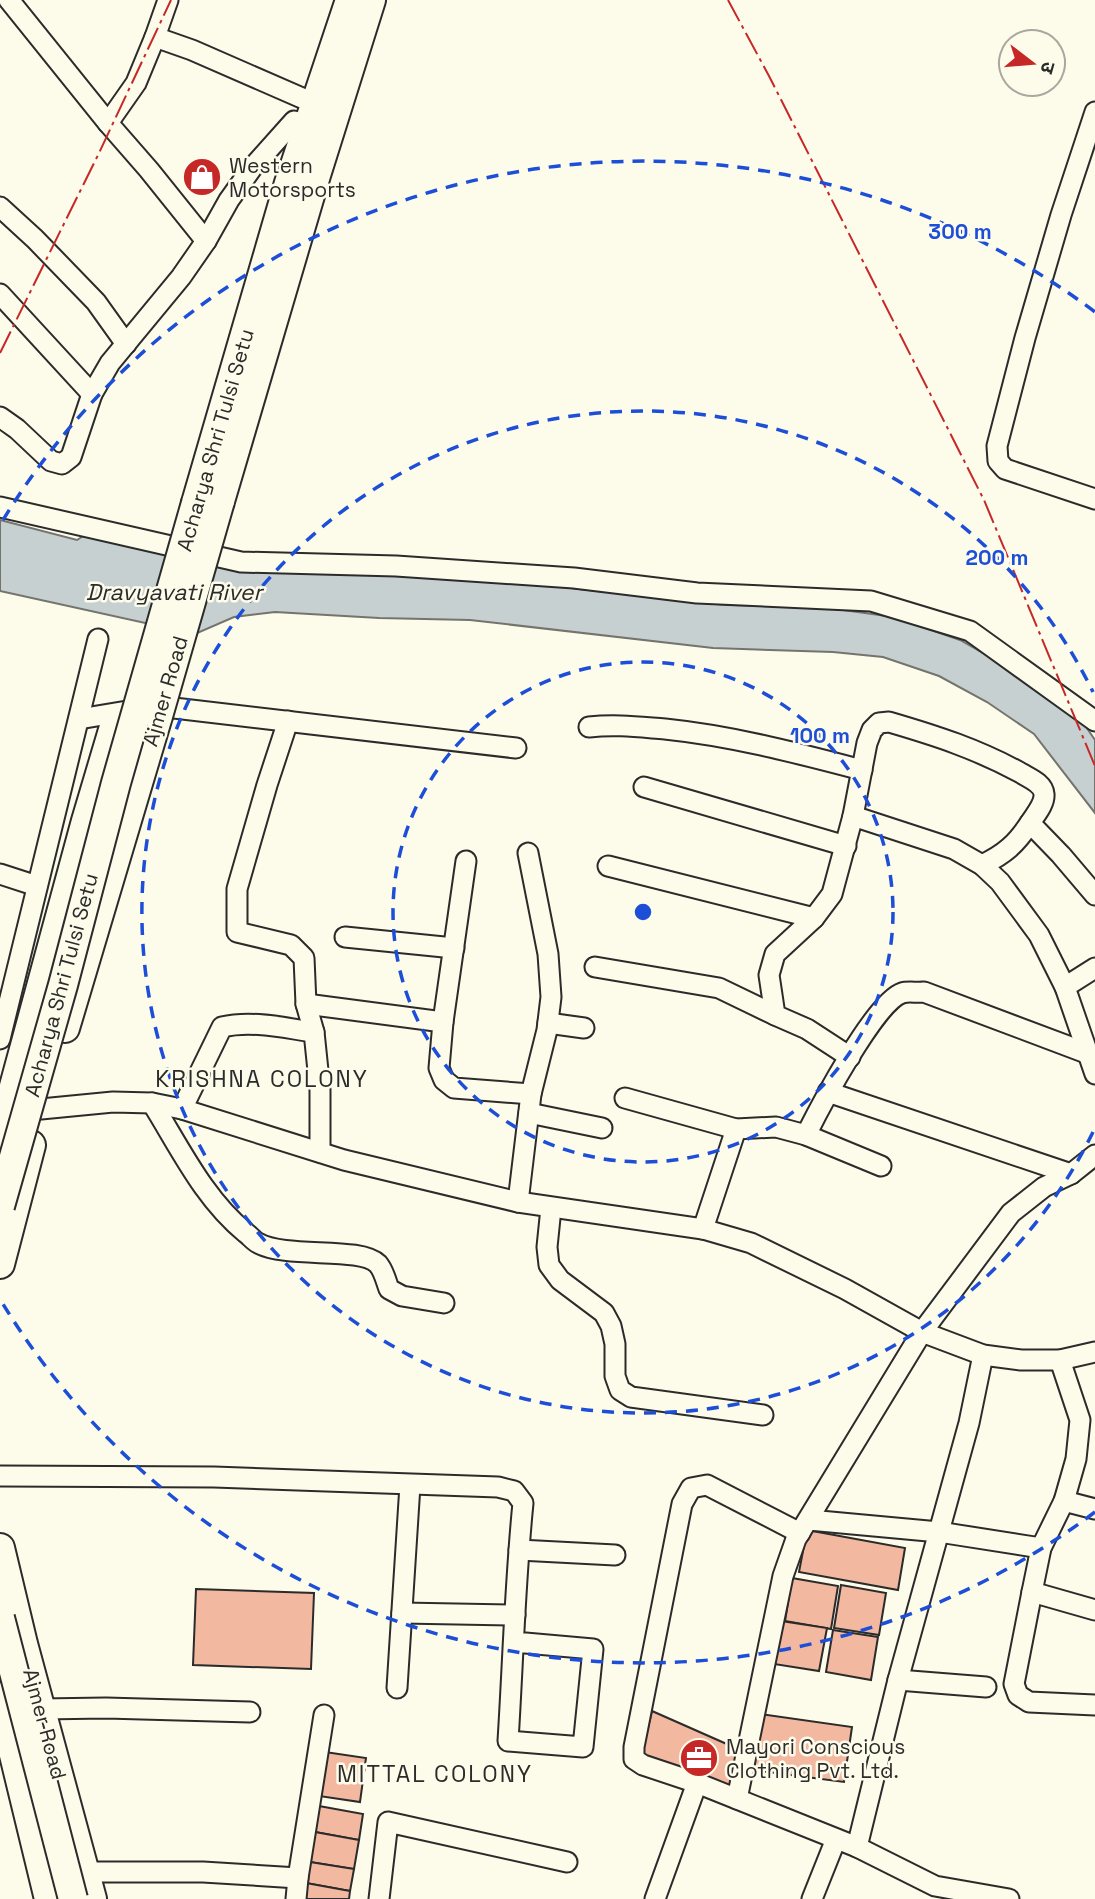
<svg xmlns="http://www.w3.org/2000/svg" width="1095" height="1899" viewBox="0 0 1095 1899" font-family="'Space Grotesk','Noto Sans Devanagari',sans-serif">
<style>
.water{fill:#c7d0d0;stroke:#74746e;stroke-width:2}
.building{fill:#f2b8a0;stroke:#2b2b2b;stroke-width:2}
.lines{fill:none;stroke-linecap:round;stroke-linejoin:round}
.minor-casing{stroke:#2b2b2b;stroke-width:23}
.highway-casing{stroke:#2b2b2b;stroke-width:32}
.minor{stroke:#fdfbea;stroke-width:19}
.highway{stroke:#fdfbea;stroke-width:28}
.highway-bridge-casing{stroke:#2b2b2b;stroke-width:32;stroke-linecap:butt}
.highway-bridge{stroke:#fdfbea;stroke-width:28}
.power{stroke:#c62828;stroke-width:2;stroke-dasharray:24 5 3.5 5;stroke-linecap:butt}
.ring{fill:none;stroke:#1d4ed8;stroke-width:3.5;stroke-dasharray:12 9}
.labels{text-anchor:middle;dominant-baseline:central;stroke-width:5;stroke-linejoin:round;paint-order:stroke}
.poi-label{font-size:21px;fill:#2b2b2b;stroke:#fdfbea;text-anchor:start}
.street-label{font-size:21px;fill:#2b2b2b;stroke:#fdfbea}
.water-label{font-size:23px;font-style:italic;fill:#2b2b2b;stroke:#fdfbea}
.neighbourhood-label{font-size:23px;letter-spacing:2px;fill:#2b2b2b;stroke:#fdfbea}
.centre{fill:#1d4ed8;stroke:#fdfbea;stroke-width:3.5}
.ring-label{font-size:21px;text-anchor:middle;font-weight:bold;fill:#1d4ed8;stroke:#fdfbea;stroke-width:5;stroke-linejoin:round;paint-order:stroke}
</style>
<rect width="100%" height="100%" fill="#fdfbea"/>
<path class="water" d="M0,520L77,540L85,535L726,605L821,607L894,617L960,640L1004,665L1082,721L1095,740V813L1034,734L987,702L939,676L883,657L833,652L713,648L470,620L379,618L275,612L234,617L195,634L0,591Z"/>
<g class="building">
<path d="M807,1530L905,1548L898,1590L799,1572Z"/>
<path d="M792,1578L838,1586L831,1629L785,1621Z"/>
<path d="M841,1585L886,1593L879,1635L834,1628Z"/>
<path d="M196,1589L314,1593L311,1669L193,1665Z"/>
<path d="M781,1621L827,1628L819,1671L774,1664Z"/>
<path d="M833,1630L878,1637L871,1680L826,1672Z"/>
<path d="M652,1711L738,1749L735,1789L640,1761Z"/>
<path d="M760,1714L852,1727L844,1782L753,1770Z"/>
<path d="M325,1752L366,1758L360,1802L319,1796Z"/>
<path d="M319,1806L363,1814L359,1840L315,1832Z"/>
<path d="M315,1832L359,1840L354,1869L310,1862Z"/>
<path d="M310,1862L354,1869L350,1891L306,1883Z"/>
<path d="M306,1883L350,1891L349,1899H304Z"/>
</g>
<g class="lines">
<g class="minor-casing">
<g id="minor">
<path d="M9,0L108,123L149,170L206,241"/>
<path d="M155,37L192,50L302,98"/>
<path d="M1095,112L1061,215L1025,338L997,446L998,461L1005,469L1095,499"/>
<path d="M108,123L136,83L155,37L168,0"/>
<path d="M0,207L35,239L96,302L126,344"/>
<path d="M0,294L92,394"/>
<path d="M0,417L17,429L51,461L62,464L71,457L92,394L110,363L181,277L206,241L229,200L252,168L294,121"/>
<path d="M0,507L241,562L396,566L574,578L697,593L871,601L970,631L1095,721"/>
<path d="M79,719L157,706L516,748"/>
<path d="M288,721L267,785L237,889V932L291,945L304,958L306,1004L314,1032L320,1090V1152"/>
<path d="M589,727C616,724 639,727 665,729C733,736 797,753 862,770"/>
<path d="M644,787L846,846"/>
<path d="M853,816L954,849L982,865L1000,882L1039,935L1065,987"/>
<path d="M1030,823L1061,855L1095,895"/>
<path d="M466,861L443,1022L439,1068L444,1080L454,1088L531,1094"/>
<path d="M608,866L814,918"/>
<path d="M0,874L37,886"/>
<path d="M345,937L454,948"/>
<path d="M595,967L719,988L775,1015"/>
<path d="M1095,968L1065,987L1095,1074"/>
<path d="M306,1004L443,1022"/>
<path d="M548,1023L584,1028"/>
<path d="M0,1039L98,639"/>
<path d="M850,1057L807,1029L775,1015L769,975L775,954L814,918L832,894L853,816L867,743L872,730L879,723L889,722C937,736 977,749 1021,773C1029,778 1043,783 1044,794C1045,804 1035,815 1030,823C1016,844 1005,854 982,865"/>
<path d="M828,1092L1071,1174"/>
<path d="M625,1098L736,1129L776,1127L806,1135L881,1166"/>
<path d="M152,1103C180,1148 204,1199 246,1233C250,1236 254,1241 258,1243C287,1259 360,1246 378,1264C384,1271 386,1281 389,1289L402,1296L444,1303"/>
<path d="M41,1109L113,1102L152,1103L182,1109L344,1160L518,1202L703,1229L751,1243L845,1289L922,1332L983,1355L1021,1360H1060L1095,1352"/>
<path d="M182,1109L222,1027C252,1020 284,1028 314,1032"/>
<path d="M529,1113L602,1128"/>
<path d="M806,1135C820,1107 875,1002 902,993C908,991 917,993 924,992L1089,1054"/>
<path d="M518,1202L531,1094L547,1030L551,997L548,954L528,853"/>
<path d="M551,1208L547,1247L549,1265L560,1280L604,1313L611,1326L615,1344V1376L620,1390L631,1397L763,1415"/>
<path d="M703,1229L736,1129"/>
<path d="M1060,1360L1080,1420L1076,1459L1064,1501L1041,1548L1032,1592L1095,1610"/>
<path d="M0,1476L214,1477L498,1487L514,1491L523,1503C515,1582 513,1662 508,1741L583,1747L593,1649L514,1642"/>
<path d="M1064,1501L1095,1509"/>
<path d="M809,1520L939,1532L1041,1548"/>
<path d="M800,1533L707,1485L691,1488L682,1504L634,1747V1759L643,1765L697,1783L857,1847L935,1886L1009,1899"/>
<path d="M519,1550L615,1555"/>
<path d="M1032,1592L1014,1684L1018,1695L1029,1702L1095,1705"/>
<path d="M402,1613L515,1615"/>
<path d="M898,1680L986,1687"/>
<path d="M397,1688L410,1485"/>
<path d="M41,1709L106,1708L250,1712"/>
<path d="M737,1799L783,1576L796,1539L922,1332L1011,1213L1044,1187L1071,1174L1095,1155"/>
<path d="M857,1847L898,1680L969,1423L983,1355"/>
<path d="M85,1872H203L298,1878"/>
<path d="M296,1899L298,1878L324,1715"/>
<path d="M379,1899L388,1822L567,1862"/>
<path d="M655,1899L697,1783"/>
<path d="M812,1899L836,1839"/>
</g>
</g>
<g class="highway-casing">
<g id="highway">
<path d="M220,501L316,175L371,0"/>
<path d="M196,503L289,183L350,0"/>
<path d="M65,1028L158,716"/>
<path d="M0,1138L86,821L116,720"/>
<path d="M0,1264L31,1145"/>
<path d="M0,1548L23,1644L92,1899"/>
<path d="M0,1697L49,1899"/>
</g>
</g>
<use href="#minor" class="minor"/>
<use href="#highway" class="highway"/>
<g class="highway-bridge-casing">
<g id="highway-bridge">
<path d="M158,716L220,501"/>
<path d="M0,1206L63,985L116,783L196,503"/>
<path d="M0,1618L73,1899"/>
</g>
</g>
<use href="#highway-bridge" class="highway-bridge"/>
<g class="power">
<path d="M728,0L769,76L984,500L1095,766"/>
<path d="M0,353L99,153L171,0"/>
</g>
</g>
<g class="ring">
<circle cx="643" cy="912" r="250"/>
<path d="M1093 1132A501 501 0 1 1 1093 692"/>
<path d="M1095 1512A751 751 0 0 1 3 1304M3 520A751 751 0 0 1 1095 312"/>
</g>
<defs>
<g id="shop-disc" transform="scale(2.0125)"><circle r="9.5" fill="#c62828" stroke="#fdfbea"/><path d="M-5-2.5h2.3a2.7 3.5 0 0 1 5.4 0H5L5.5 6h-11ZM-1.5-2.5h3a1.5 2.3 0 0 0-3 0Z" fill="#fff"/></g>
<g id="office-disc" transform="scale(2.0125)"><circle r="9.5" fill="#c62828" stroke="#fdfbea"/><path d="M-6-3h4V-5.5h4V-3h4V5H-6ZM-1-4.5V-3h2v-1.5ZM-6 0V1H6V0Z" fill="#fff"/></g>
</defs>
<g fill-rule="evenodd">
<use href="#shop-disc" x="202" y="177"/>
<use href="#office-disc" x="699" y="1758"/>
</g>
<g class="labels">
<g class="poi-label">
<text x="229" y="165">Western<tspan x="229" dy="24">Motorsports</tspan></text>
<text x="726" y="1746">Mayori Conscious<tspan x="726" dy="24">Clothing Pvt. Ltd.</tspan></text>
</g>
<g class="street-label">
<text transform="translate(215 440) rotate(-74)">Acharya Shri Tulsi Setu</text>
<text transform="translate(165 691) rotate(-74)">Ajmer Road</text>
<text transform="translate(61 985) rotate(-75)">Acharya Shri Tulsi Setu</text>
<text transform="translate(45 1724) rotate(75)">Ajmer Road</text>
</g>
<g class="water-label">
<text x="174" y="592">Dravyavati River</text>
</g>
<g class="neighbourhood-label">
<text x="262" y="1079">KRISHNA COLONY</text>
<text x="435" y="1774">MITTAL COLONY</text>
</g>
</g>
<circle cx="643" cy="912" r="10" class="centre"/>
<g class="ring-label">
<text x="960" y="239">300 m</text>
<text x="997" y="565">200 m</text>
<text x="820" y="743">100 m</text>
</g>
<g transform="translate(1032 63) rotate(106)"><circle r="33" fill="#fdfbea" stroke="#a9a89e" stroke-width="2"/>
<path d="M0-5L12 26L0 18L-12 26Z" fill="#c62828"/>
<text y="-10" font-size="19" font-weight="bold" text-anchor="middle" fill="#2b2b2b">उ</text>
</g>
</svg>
